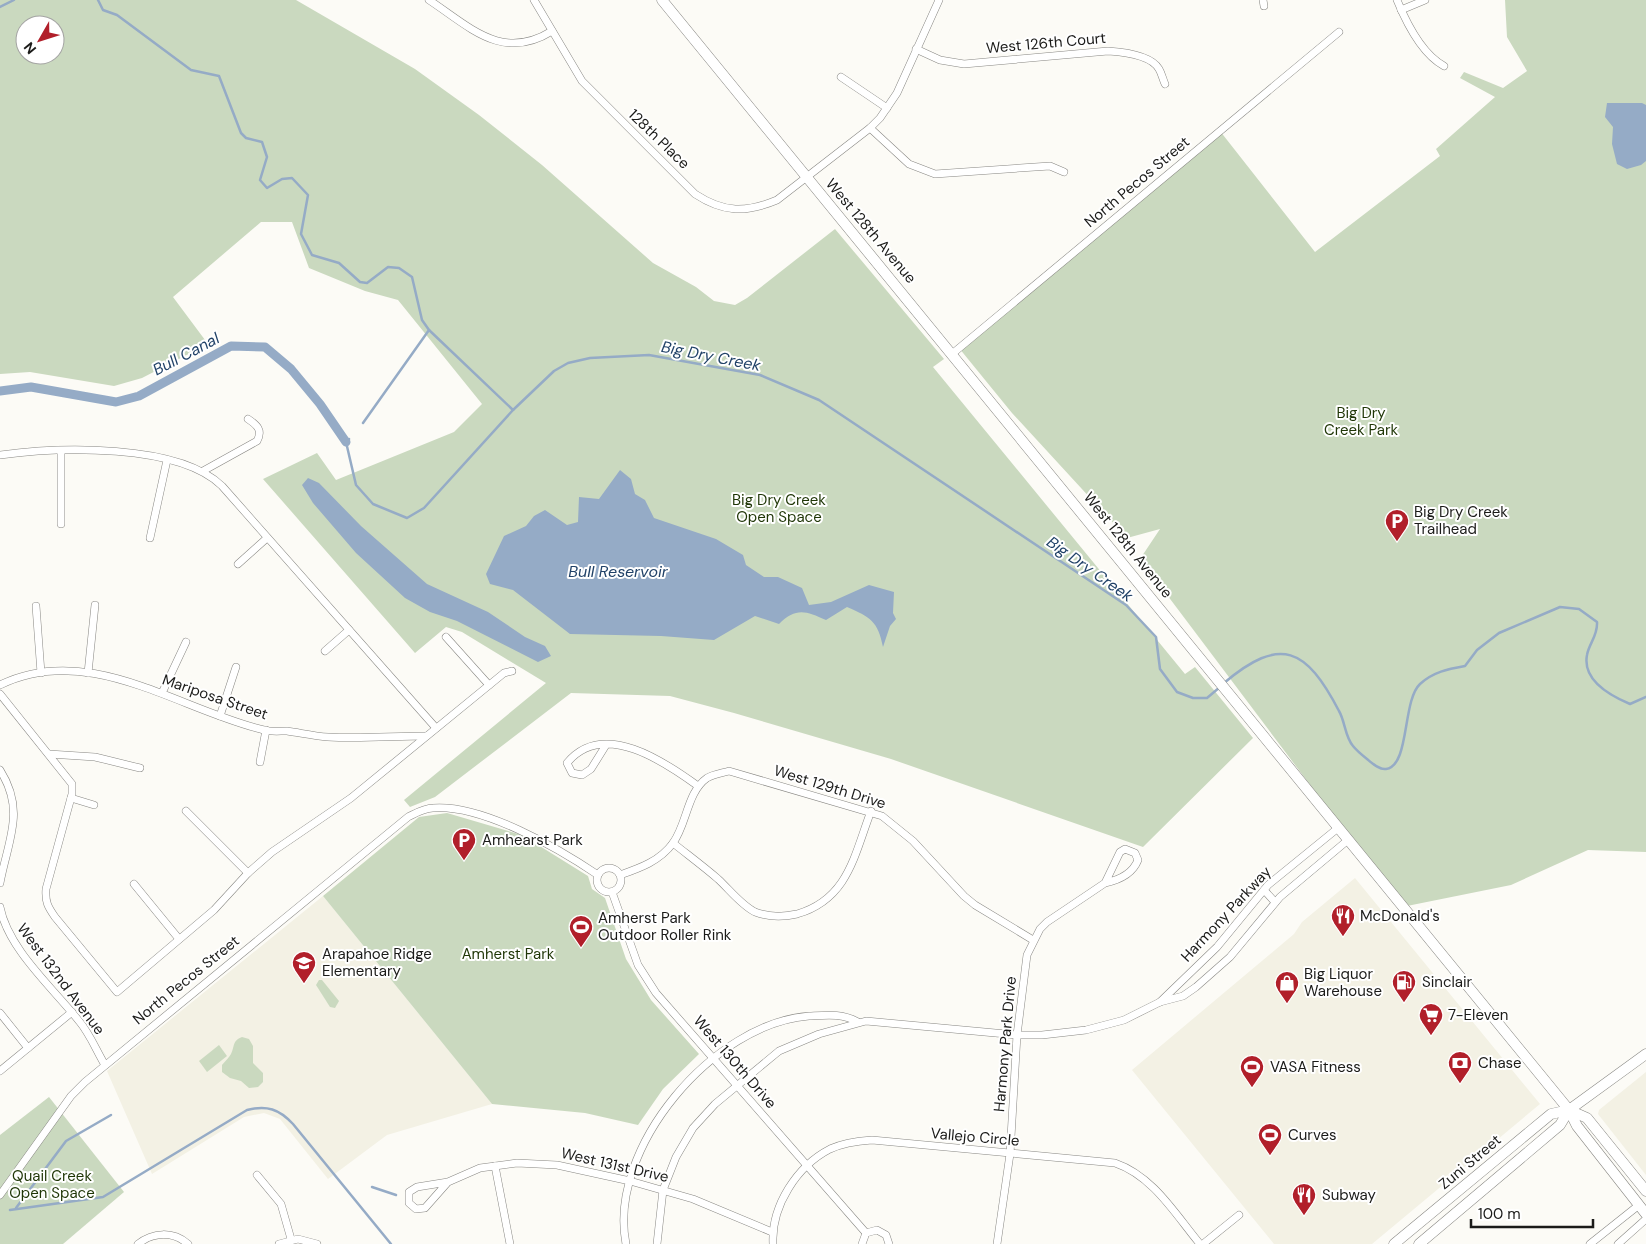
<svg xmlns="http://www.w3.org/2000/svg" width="1646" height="1244" viewBox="0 0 1646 1244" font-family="'DM Sans',sans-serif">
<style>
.built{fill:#f3f1e4}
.green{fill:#cad9bf;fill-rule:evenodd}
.water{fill:#95abc6}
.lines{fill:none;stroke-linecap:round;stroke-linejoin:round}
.stream{stroke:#95abc6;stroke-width:2.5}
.canal{stroke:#95abc6;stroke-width:9}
.street-casing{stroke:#888783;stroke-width:8}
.secondary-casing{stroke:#888783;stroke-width:11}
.street{stroke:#fff;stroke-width:7}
.secondary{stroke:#fff;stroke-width:10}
.labels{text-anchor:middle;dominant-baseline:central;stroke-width:4;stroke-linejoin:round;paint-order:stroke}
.street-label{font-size:15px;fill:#1b1b19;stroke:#fff}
.park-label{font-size:15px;fill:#1f3606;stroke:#fff}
.poi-label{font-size:15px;fill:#1b1b19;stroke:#fff;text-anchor:start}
.water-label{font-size:16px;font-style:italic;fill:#214268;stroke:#fff}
</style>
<rect width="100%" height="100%" fill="#fcfbf6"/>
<g class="built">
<polygon points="1355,878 1540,1104 1372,1244 1274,1244 1132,1070 1294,934 1302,922"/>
<polygon points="323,896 492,1104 387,1135 328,1179 280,1119 264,1113 244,1117 152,1174 107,1071"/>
<polygon points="1646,1072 1646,1175 1598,1114 1599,1110"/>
</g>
<g class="green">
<path d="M0,0H296L415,69L479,115L542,165L653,263L696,287L714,301L735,305L747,298L835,229L944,359L933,367L1185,674L1195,667L1253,738L1143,847L891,759L734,713L670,696L571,693L435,797L410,807L404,800L546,683L462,632L446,627L415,653L263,479L317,453L336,480L454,432L482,404L398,300L365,291L309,268L292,222H261L173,297L208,344L142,378L114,386L30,372L0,374ZM25,25H55V55H25Z"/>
<polygon points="1505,0 1646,0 1646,852 1588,850 1511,885 1402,907 1140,559 1160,529 1127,538 1012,413 959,348 1220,131 1315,252 1440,156 1436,149 1495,97 1460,78 1464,72 1503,88 1527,71 1507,37"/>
<polygon points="447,813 522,835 588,876 592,889 605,898 626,959 651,1000 699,1054 663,1089 638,1125 585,1113 492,1104 323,896 419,817"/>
<polygon points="319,980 322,980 339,1001 335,1008 330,1007 316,985"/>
<path d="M242,1037L249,1039L253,1046V1063L263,1073V1082L258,1087L249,1088L241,1081L230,1078L222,1072V1065C225,1061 229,1058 231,1054C235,1046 232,1041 242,1037Z"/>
<polygon points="219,1045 227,1056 207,1072 199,1061"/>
<polygon points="49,1097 124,1192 63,1244 0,1244 0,1135"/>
</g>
<g class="water">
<polygon points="1607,103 1642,103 1646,105 1646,161 1641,165 1627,169 1617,164 1612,144 1613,127 1605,117"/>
<path d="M620,470L631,479L635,494L645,500L654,518L716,539L743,555L746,565L764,577H778L802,588L809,605L831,602L869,585L894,592L893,613L896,619L890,626L883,647C878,621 870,617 847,607L826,620C806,611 796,607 779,624L755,616L714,640L661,636L570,634L513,590L490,584L486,574L504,536L526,526L534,516L545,510L567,525L578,522L579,497L599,499Z"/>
<polygon points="308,478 319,483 361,526 427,584 488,612 525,637 545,646 551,656 538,662 457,621 430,612 405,598 356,553 313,503 302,485"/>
</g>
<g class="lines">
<g class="stream">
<polyline points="98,0 103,10 117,15 191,70 219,76 241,133 246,138 262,142 267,157 260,180 267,188 282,179 292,178 308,195 301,234 312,255 339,263 360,282 367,283 388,267 399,268 412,277 422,320 429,330 363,423"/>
<polyline points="0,7 14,0"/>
<polyline points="429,330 513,410"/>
<polyline points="349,439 346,442 356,485 373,504 407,518 424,508 513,410 554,371 568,363 590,358 649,355 760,375 819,400 1126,605 1156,637 1160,669 1177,692 1193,698 1207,698 1220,687"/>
<path d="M1224,683C1281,635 1306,648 1339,711C1345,721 1345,737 1353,746C1357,751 1362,755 1367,759C1372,763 1379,770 1386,769C1410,766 1402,701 1420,684C1433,672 1448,669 1465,666L1477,650L1499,633L1560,607L1579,609L1597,622C1598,636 1589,643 1587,655C1582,681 1611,696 1630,704L1646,697"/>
<polyline points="372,1187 396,1195"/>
<polyline points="16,1208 66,1141 111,1115"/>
<path d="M10,1210L103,1197L247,1110C267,1105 279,1109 293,1124L391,1244"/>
</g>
<polyline class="canal" points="0,391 31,387 116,402 139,396 231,346 265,347 291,369 320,404 346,442"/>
<g class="street-casing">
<g id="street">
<path d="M429,0C470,27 502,62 552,31"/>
<path d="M534,0L582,81L695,194C724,213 746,213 777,200L870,128L880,118L897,93L939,0"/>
<polyline points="1263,0 1264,6"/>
<path d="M1397,0C1406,22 1422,54 1444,66"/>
<polyline points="1401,10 1425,0"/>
<path d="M916,49L940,60L964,64L1108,51C1123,52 1151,55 1159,69C1162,74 1163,80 1165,84"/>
<polyline points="841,77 887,108"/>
<polyline points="870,128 909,164 935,174 1050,166 1064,172"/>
<polyline points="952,354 1339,32"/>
<path d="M0,455C58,447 178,443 222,486L436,728"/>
<path d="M203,471L257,441C263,430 257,425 248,419"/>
<polyline points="61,524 61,451"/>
<polyline points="150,538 167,460"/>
<polyline points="238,564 267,538"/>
<polyline points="36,606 41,673"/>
<polyline points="446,637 489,685"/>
<polyline points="325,651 349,630"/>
<polyline points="88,673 95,605"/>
<path d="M0,685C89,641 179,710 264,730C271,732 279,731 287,731C301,733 314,736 328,737C361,739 394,736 426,736"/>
<polyline points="162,693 186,642"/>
<path d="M0,694L72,784V794L46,889C45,902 48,907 55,917L117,992L214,910L248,873L272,852L351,798L504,673L512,671"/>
<polyline points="220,716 236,667"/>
<path d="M606,745L591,769L582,775L572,773L567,763C603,719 665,762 698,786"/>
<polyline points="49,754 95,757 140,768"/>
<polyline points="260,762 266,730"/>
<path d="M0,770C26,811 8,840 0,883"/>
<polyline points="71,798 94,805"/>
<polyline points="186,811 248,873"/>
<path d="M673,843C688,855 703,866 718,879C729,889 741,905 755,912C768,917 784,917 797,914C848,899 854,856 871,811"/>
<circle cx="609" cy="880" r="12"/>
<path d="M620,875C640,868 660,861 673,843C687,824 687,792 707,778C713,774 722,773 729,771L882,816L913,841L964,896L975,905L1033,940"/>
<polyline points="134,884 179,939"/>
<polyline points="1264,890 1275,902"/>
<polyline points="612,892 638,965 656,993 866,1233"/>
<path d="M0,907C8,949 53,988 79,1021C90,1034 96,1050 105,1065"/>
<polyline points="1160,1002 1217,947 1268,885 1338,828"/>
<polyline points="0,1013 28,1048"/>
<polyline points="0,1071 72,1012"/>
<polyline points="495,1166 510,1244"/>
<polyline points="257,1175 281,1204 291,1239"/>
<polyline points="448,1182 425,1208 416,1209 409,1203 409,1192 417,1187 448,1182 480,1168 517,1163 557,1165 630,1181 693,1199 772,1232"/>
<path d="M0,1195L71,1096L85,1082L408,817C416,813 424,808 433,808C482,804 558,848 598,875"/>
<path d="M138,1244C153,1232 173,1231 188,1244"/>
<polyline points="279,1244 298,1239 317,1244"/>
<path d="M626,1244C607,1148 714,1023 809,1016C827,1015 842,1013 858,1022"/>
<polyline points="657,1244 663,1190 676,1157 693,1128 715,1104 779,1051 819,1034 866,1021 1017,1035 1042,1035 1086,1030 1124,1020 1160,1002 1183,996 1196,987 1230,957 1280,897 1348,840"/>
<path d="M773,1244C771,1206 797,1166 830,1149C843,1143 858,1141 872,1140L1115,1163C1153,1176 1175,1214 1200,1244"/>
<polyline points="862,1244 866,1233 877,1230 886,1235 889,1244"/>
<path d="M997,1244L1010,1154L1017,1035L1027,955L1040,929L1047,922L1105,883C1119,880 1133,873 1138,860L1135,853L1125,849L1120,852L1105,883"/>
<polyline points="1203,1244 1239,1215"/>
<polyline points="1590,1244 1639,1205"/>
<polyline points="1618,1244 1646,1219"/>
</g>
</g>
<g class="secondary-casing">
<g id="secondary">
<polyline points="662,0 1569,1110 1577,1126 1646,1214"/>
<polyline points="1569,1110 1587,1118 1646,1191"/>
<polyline points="1394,1244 1551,1114 1569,1110 1646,1054"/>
<polyline points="1419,1244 1560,1125 1569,1110"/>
</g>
</g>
<use href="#street" class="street"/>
<use href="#secondary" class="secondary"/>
</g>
<defs>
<g id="parking-pin" transform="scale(1.25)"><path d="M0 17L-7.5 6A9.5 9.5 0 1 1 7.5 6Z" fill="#b11f2a" stroke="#fff"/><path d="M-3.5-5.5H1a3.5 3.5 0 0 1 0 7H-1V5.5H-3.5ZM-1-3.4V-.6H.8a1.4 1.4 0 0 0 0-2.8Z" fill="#fff"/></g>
<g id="restaurant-pin" transform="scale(1.25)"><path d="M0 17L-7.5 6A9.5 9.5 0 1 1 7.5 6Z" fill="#b11f2a" stroke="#fff"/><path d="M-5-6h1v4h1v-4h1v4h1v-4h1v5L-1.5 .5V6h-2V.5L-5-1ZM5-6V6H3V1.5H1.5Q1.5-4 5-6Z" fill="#fff"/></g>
<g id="stadium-pin" transform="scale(1.25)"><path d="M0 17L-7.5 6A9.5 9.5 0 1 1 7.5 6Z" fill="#b11f2a" stroke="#fff"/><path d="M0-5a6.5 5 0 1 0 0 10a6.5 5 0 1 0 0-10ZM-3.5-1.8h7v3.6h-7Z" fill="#fff"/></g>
<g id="school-pin" transform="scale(1.25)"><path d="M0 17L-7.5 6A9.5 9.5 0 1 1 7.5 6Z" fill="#b11f2a" stroke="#fff"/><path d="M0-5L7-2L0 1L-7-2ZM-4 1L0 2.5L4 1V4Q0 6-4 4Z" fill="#fff"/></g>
<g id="fuel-pin" transform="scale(1.25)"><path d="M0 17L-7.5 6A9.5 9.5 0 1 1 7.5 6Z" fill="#b11f2a" stroke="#fff"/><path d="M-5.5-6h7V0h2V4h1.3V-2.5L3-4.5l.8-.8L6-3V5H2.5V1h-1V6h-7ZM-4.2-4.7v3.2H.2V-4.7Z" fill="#fff"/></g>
<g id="shop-pin" transform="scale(1.25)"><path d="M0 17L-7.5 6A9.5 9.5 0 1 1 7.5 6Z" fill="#b11f2a" stroke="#fff"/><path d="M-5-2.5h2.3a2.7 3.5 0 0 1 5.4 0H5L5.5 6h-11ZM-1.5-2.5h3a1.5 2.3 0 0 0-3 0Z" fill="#fff"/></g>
<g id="supermarket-pin" transform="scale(1.25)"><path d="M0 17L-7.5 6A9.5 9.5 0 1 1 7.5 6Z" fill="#b11f2a" stroke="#fff"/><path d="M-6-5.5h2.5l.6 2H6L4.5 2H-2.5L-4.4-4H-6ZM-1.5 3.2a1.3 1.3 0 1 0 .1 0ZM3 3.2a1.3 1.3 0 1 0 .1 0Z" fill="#fff"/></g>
<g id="bank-pin" transform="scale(1.25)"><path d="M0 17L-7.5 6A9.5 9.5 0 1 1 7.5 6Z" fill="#b11f2a" stroke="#fff"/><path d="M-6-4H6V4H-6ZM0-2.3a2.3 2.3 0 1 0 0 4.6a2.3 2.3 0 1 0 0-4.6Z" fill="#fff"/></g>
</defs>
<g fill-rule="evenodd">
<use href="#parking-pin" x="1397" y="521"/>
<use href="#parking-pin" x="464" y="840"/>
<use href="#restaurant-pin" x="1343" y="916"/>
<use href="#stadium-pin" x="581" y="927"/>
<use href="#school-pin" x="304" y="963"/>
<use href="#fuel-pin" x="1404" y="982"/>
<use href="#shop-pin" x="1287" y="983"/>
<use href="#supermarket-pin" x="1431" y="1015"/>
<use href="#bank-pin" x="1460" y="1063"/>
<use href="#stadium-pin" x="1252" y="1067"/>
<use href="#stadium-pin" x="1270" y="1135"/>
<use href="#restaurant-pin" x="1304" y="1195"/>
</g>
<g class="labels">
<g class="street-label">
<text transform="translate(1046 43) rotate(-5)">West 126th Court</text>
<text transform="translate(659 139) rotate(44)">128th Place</text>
<text transform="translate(1137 182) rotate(-40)">North Pecos Street</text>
<text transform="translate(871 231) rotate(50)">West 128th Avenue</text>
<text transform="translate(1128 545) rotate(51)">West 128th Avenue</text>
<text transform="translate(215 697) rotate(19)">Mariposa Street</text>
<text transform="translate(830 787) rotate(17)">West 129th Drive</text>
<text transform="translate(1226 914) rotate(-47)">Harmony Parkway</text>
<text transform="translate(61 979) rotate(53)">West 132nd Avenue</text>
<text transform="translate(186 980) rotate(-39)">North Pecos Street</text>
<text transform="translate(1005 1044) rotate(-85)">Harmony Park Drive</text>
<text transform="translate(735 1062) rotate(49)">West 130th Drive</text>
<text transform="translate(975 1137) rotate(5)">Vallejo Circle</text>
<text transform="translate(1470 1162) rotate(-40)">Zuni Street</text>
<text transform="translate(615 1165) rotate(13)">West 131st Drive</text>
</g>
<g class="park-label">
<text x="1361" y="413">Big Dry<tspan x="1361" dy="17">Creek Park</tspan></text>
<text x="779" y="500">Big Dry Creek<tspan x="779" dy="17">Open Space</tspan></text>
<text x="508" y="954">Amherst Park</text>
<text x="52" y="1176">Quail Creek<tspan x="52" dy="17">Open Space</tspan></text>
</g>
<g class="poi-label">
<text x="1414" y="512">Big Dry Creek<tspan x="1414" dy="17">Trailhead</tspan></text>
<text x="482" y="840">Amhearst Park</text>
<text x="1360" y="916">McDonald's</text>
<text x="598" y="918">Amherst Park<tspan x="598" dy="17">Outdoor Roller Rink</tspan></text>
<text x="322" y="954">Arapahoe Ridge<tspan x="322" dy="17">Elementary</tspan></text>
<text x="1304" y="974">Big Liquor<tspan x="1304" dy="17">Warehouse</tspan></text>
<text x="1422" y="982">Sinclair</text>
<text x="1448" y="1015">7-Eleven</text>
<text x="1478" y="1063">Chase</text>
<text x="1270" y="1067">VASA Fitness</text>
<text x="1288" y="1135">Curves</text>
<text x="1322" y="1195">Subway</text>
</g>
<g class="water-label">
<text transform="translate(186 354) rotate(-28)">Bull Canal</text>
<text transform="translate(711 356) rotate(11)">Big Dry Creek</text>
<text transform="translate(1090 569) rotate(35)">Big Dry Creek</text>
<text x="618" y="571">Bull Reservoir</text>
</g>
</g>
<g transform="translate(40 40) rotate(231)"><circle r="24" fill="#ffffff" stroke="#a4a4a3"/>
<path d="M0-4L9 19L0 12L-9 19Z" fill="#b11f2a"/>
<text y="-8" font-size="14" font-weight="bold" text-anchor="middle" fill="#1b1b19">N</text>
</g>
<path d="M1471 1219v8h122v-8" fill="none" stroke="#1b1b19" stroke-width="2.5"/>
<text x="1478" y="1219" font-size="15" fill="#1b1b19" stroke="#ffffff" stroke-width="4" paint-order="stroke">100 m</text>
</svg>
